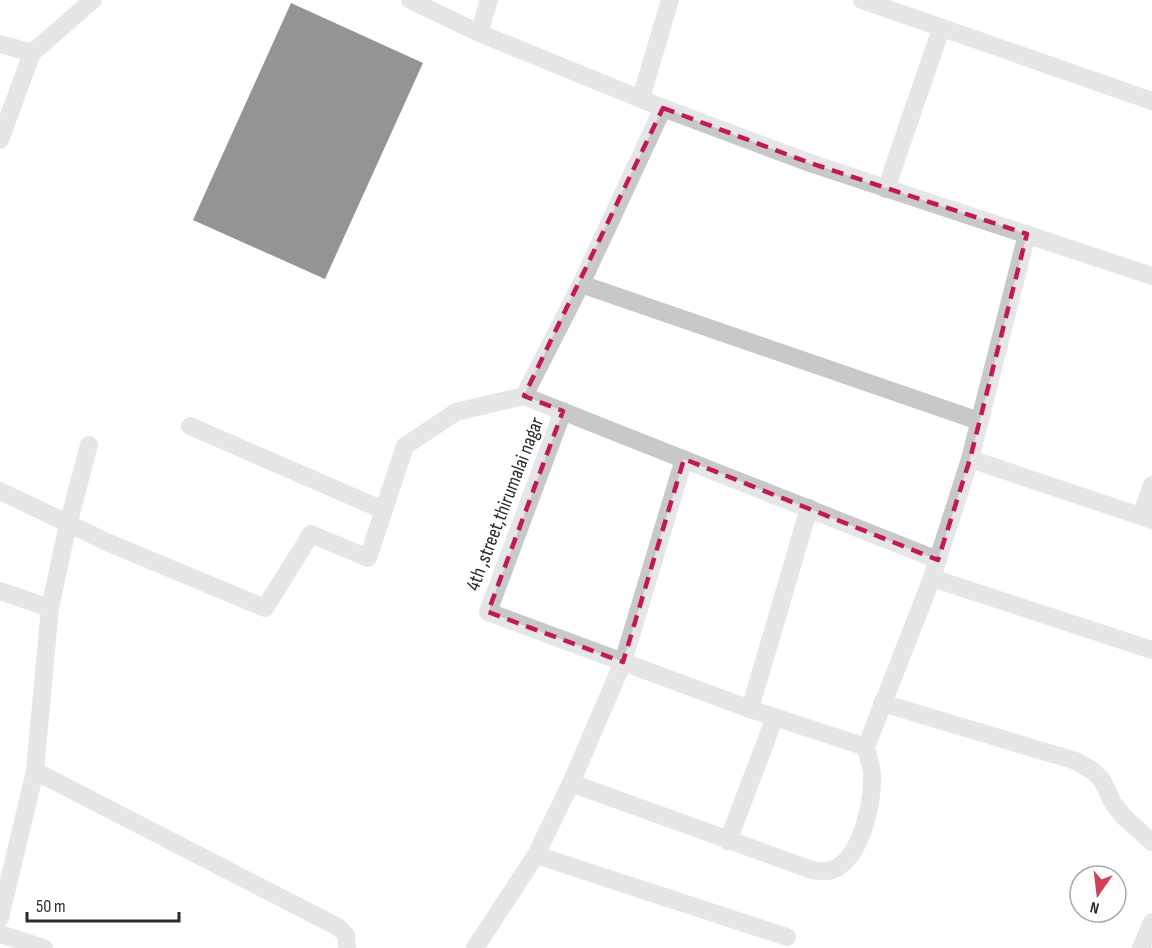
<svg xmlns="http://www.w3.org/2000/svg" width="1152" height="948" viewBox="0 0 1152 948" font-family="'Sofia Sans Condensed',sans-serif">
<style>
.building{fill:#121212}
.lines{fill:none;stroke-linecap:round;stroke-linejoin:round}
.minor{stroke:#c8c8c8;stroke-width:18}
.marked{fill:none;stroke:#c2185b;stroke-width:4.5;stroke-dasharray:12 8;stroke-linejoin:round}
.labels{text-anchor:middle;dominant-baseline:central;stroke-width:6;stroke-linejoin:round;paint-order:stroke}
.street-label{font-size:20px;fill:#2b2b2b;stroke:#fff}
</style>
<rect width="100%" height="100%" fill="#fff"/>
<polygon class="building" points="291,3 423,63 325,279 193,220"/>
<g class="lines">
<g class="minor">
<polyline points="410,0 479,33 663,108 810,163 1152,276"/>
<polyline points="862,0 1152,101"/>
<polyline points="479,33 489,0"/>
<polyline points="0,44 32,53"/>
<polyline points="641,98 670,0"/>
<polyline points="0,140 32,53 93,0"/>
<polyline points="886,189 941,29"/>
<polyline points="581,284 979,421"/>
<polyline points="524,396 581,284 663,108"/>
<polyline points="563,411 488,612 623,662 684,459"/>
<polyline points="190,426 383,510"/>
<polyline points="970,459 1152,520"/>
<polyline points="0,491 109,543 265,608 311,534 368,558 405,446 456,412 524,396 938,560"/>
<polyline points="1141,516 1152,485"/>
<polyline points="932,578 1152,650"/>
<polyline points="0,591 50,608"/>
<polyline points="882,703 1076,761 1093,771 1102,780 1113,803 1124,817 1152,842"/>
<polyline points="750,709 809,508"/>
<polyline points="35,771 338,927 346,935 347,948"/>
<path d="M571,783L812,870C819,871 827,873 834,869C862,857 873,801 872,774C871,765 868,756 866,747L932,578L970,459L1027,234"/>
<polyline points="728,841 775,717"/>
<polyline points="536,855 787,937"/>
<polyline points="0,918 35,771 50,608 68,524 89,445"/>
<polyline points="0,934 44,948"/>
<polyline points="475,948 536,855 571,783 623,662 750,709 866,747"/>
<polyline points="1141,948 1152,922"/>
</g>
</g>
<path d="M0 0H1152V948H0ZM663,108L810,163L1027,234L970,459L938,560L684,459L623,662L488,612L563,411L524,396Z" fill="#fff" fill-opacity=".55" fill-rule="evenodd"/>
<path class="marked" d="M663,108L810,163L1027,234L970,459L938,560L684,459L623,662L488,612L563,411L524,396Z"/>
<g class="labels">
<g class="street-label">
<text transform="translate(505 504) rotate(-69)">4th ,street,thirumalai nagar</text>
</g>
</g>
<g transform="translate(1098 894) rotate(194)"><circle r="28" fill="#ffffff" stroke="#aaaaaa" stroke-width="1.5"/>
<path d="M0-4.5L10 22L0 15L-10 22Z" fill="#d04058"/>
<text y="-9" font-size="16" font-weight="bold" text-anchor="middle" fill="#2b2b2b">N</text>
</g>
<path d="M27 912v9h152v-9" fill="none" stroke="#2b2b2b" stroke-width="3"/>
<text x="36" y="912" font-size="18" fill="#2b2b2b" stroke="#ffffff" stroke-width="4.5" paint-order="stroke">50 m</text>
</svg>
